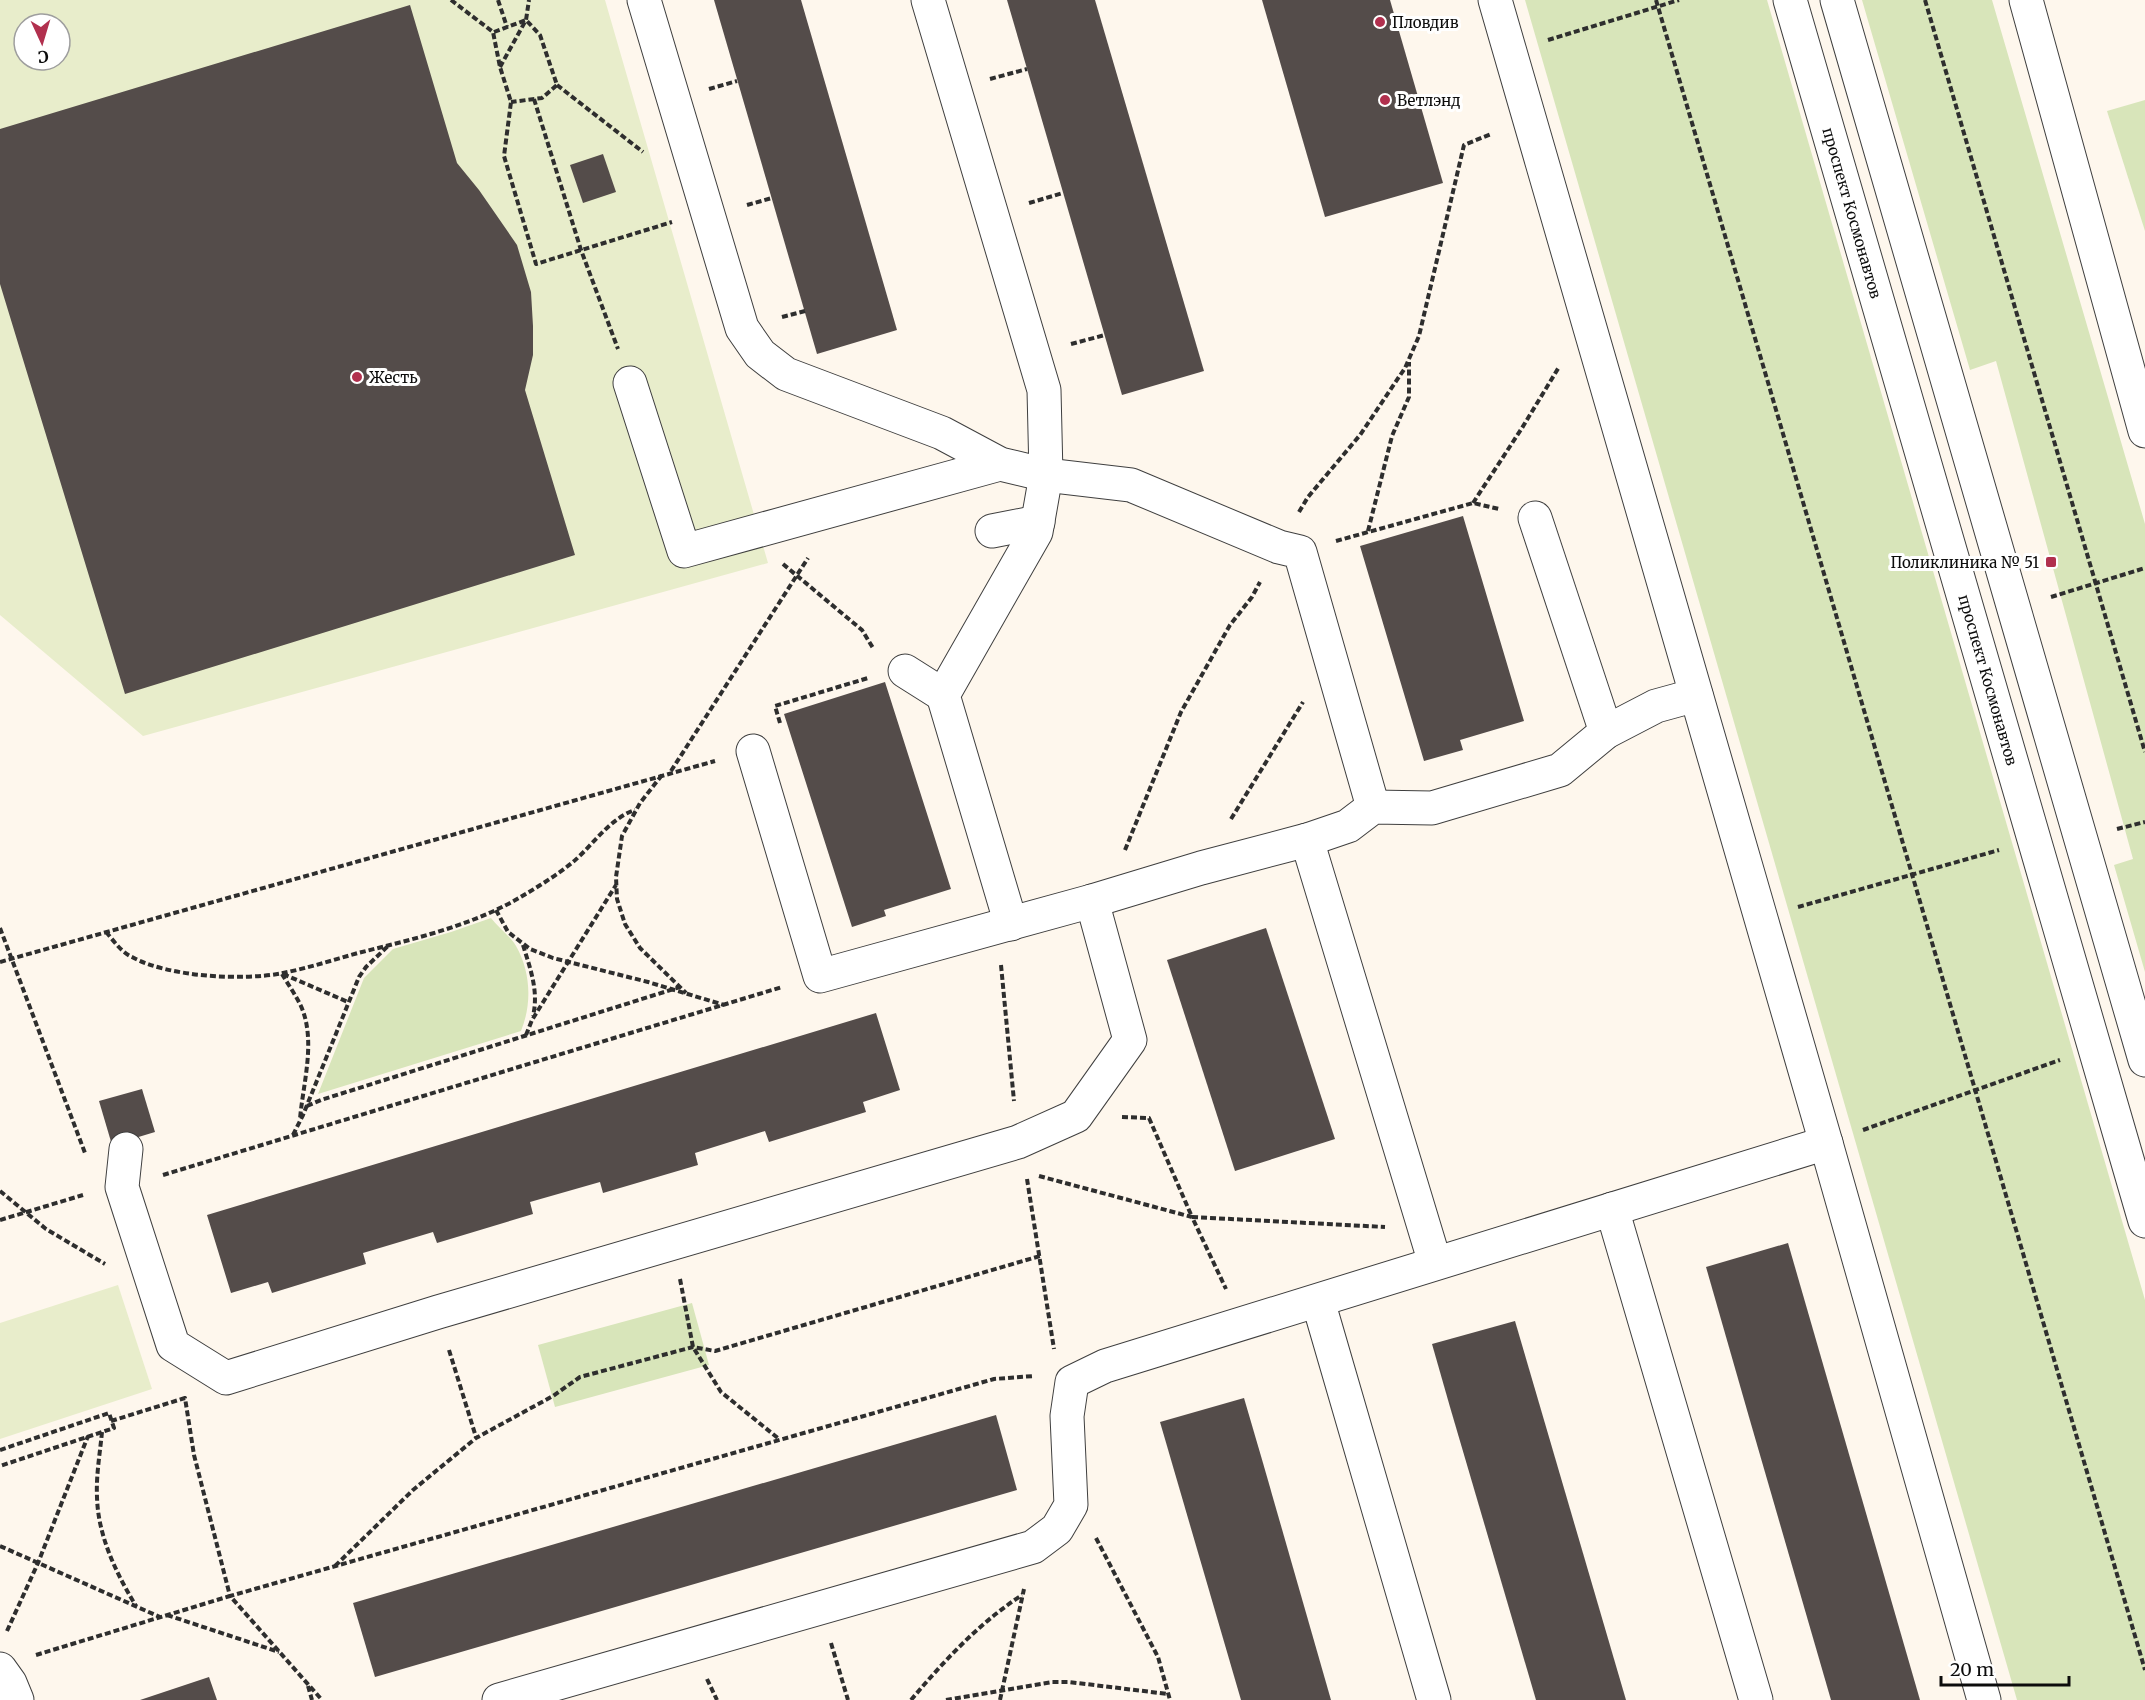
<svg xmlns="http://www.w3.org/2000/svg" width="2145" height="1700" viewBox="0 0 2145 1700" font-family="Merriweather,serif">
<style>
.green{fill:#d8e5ba}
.pitch{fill:#e8edcb;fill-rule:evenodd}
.building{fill:#544c4a}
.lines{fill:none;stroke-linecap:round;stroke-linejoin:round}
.minor-casing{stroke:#3f3f3f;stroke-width:35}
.path{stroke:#2e2e2e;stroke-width:4;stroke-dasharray:6 3;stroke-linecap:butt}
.minor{stroke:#fff;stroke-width:33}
.poi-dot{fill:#b1304e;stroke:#fff;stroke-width:2}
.labels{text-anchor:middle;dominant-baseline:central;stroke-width:6;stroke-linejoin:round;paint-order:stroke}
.poi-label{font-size:15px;fill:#0c0c0c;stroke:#fff;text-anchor:start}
.street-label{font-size:15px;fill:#0c0c0c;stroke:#fff}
</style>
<rect width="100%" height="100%" fill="#fef7ed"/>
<g class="green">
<polygon points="1525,0 1767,0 2145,1300 2145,1700 2017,1700"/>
<polygon points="1862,0 1992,0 2145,524 2145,972 2114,865 2133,859 1996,361 1970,370"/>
<polygon points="2145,100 2145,231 2107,111"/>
<path d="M491,918C498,927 510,936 516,946C531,972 532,1004 521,1031L318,1094L364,978L393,949L451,932Z"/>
<polygon points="692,1303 709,1365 555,1407 538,1345"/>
</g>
<g class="pitch">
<path d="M0,0H605L768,563L143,736L0,615ZM24,24H60V60H24Z"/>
<polygon points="118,1285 152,1389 0,1439 0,1323"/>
</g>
<g class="building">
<polygon points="714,0 801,0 897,330 817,354"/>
<polygon points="1007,0 1095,0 1204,371 1122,395"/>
<polygon points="1262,0 1390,0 1443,183 1325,217"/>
<polygon points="410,5 457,163 479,190 517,245 531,292 533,326 533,355 525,390 575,555 125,694 0,284 0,129"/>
<polygon points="603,154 616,192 583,203 570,165"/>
<polygon points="1463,516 1524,721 1460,740 1463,750 1424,761 1360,546"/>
<polygon points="885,682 951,889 884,910 886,916 852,927 784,714"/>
<polygon points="1266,928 1335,1139 1235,1171 1167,960"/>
<polygon points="876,1013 900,1090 863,1102 866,1112 769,1142 765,1131 695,1153 698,1165 603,1193 600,1182 530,1202 533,1214 437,1243 433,1232 363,1253 366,1264 272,1293 268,1282 231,1293 207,1215"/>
<polygon points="142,1089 155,1132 112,1145 99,1101"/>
<polygon points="1788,1243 1920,1700 1831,1700 1749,1417 1706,1267"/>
<polygon points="1515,1321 1626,1700 1536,1700 1450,1407 1432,1344"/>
<polygon points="1244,1398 1263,1463 1331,1700 1241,1700 1160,1422"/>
<polygon points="996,1415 1017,1490 375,1677 353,1603"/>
<polygon points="209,1677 217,1700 140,1700"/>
</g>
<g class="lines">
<g class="minor-casing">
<g id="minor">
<polyline points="644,0 742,328 760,354 786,374 942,433 1000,464 1046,475 1131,485 1279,547 1300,552 1373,807"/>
<polyline points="928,0 1044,390 1046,475 1036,532 943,695 1011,924"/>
<polyline points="1495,0 1826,1143 1984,1700"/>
<polyline points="1790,0 2145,1221"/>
<polyline points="1837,0 2145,1060"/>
<polyline points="2026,0 2145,431"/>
<polyline points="630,383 684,551 1000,464"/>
<polyline points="1535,518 1606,732"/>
<polyline points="992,531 1038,522"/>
<polyline points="905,671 943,695"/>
<polyline points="753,751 820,976 1092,901 1201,868 1307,840 1348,826 1373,807 1432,808 1560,770 1606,732 1656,706 1696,695"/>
<polyline points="1307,840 1435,1263"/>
<polyline points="126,1149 122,1187 173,1345 226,1378 438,1312 1018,1142 1076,1116 1130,1040 1092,901"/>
<polyline points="1612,1209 1756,1700"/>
<polyline points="1318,1301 1434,1700"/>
<polyline points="0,1669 10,1683 17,1700"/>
<polyline points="499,1700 1033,1547 1057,1529 1071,1505 1067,1416 1072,1382 1105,1366 1826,1143"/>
</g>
</g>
<g class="path">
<polyline points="451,0 493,32 500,67 511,102 504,156 536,264 672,222"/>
<polyline points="498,0 507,27"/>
<polyline points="1656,0 2145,1670"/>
<polyline points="1925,0 2145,752"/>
<polyline points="494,32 526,20 540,35 557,85 542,98 511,102"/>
<polyline points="1548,40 1679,0"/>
<polyline points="500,67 526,20 529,0"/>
<polyline points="990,79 1027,69"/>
<polyline points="557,85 643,152"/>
<polyline points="709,89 737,81"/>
<polyline points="534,99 581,250 618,349"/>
<polyline points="1029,203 1063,193"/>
<polyline points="747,205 772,198"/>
<polyline points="782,317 805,311"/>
<polyline points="1071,344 1105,335"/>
<polyline points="1473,503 1522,428 1559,367"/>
<polyline points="1299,512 1308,497 1360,435 1405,368 1419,336 1464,145 1491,134"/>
<polyline points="1368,531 1392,436 1409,397 1409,362"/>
<polyline points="1336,541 1473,503 1499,509"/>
<polyline points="783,564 862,630 873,648"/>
<polyline points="2051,597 2145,568"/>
<polyline points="780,723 775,706 868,678"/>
<polyline points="671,771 808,558"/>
<polyline points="662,775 640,803 622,836 616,877 617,899 625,924 640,948 686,993"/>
<polyline points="1231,819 1303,702"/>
<polyline points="2117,829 2145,822"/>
<polyline points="1125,850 1181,712 1230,625 1252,597 1260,582"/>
<polyline points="1798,907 1999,850"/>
<polyline points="496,910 508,932 530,949 553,958 648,982 724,1005"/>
<polyline points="0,928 85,1153"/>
<path d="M106,932C114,941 121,952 132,957C168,977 243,981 283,973C308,968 333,960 358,953C414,939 475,925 524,895C541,885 558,874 573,862C593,845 610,818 635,810"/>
<path d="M523,945C530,968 539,991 533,1016"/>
<polyline points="0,962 715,761"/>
<polyline points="1001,965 1014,1101"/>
<path d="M282,974C289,986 298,998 303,1011C315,1045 303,1084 300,1119"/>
<polyline points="283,974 348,1002"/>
<polyline points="526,1035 532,1020 616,885"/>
<polyline points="307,1106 321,1100 680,987"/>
<polyline points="1122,1117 1149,1118 1192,1217 1385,1227"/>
<polyline points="1863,1130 2060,1060"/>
<polyline points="293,1135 303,1115 359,977 366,967 388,946"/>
<polyline points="163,1175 782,987"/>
<polyline points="1039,1176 1192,1217 1226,1289"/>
<polyline points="1027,1179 1054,1349"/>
<polyline points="0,1191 46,1229 105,1264"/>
<polyline points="0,1220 83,1195"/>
<polyline points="680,1279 693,1347 721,1392 779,1439"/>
<polyline points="449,1350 476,1437"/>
<polyline points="111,1421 185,1398 194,1455 230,1596 994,1379 1034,1376"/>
<path d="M102,1432C100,1453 96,1475 97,1497C98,1536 116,1573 136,1606"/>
<polyline points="0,1450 109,1413 114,1428 0,1466"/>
<polyline points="1096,1538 1158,1657 1170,1700"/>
<polyline points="0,1546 160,1617"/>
<polyline points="335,1566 413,1490 476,1438 553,1396 580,1377 693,1347 715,1351 1040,1256"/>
<polyline points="167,1615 279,1652"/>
<polyline points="7,1631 38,1563 88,1436"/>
<polyline points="831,1643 848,1700"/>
<polyline points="36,1655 230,1596 322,1700"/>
<polyline points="707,1679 717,1700"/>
<polyline points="308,1686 312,1700"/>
<path d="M911,1700C944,1661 978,1624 1022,1595"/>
<polyline points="946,1700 1052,1682 1069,1682 1168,1694"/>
<polyline points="1000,1700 1024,1589"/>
</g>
<use href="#minor" class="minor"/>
</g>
<g class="poi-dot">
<circle cx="1380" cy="22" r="6"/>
<circle cx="1385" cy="100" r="6"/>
<circle cx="357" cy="377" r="6"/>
<rect x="2045" y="556" width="12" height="12" rx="3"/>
</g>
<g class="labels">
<g class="poi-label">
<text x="1392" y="22">Пловдив</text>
<text x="1397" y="100">Ветлэнд</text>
<text x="369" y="377">Жесть</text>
<text x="2039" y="562" text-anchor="end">Поликлиника № 51</text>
</g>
<g class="street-label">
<text transform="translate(1852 213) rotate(74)">проспект Космонавтов</text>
<text transform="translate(1988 680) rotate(74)">проспект Космонавтов</text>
</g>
</g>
<g transform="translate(42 42) rotate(176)"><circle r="28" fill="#ffffff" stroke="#9e9e9e" stroke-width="1.5"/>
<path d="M0-4.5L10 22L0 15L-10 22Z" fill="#b1304e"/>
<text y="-9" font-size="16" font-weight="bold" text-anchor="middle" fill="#0c0c0c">С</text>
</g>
<path d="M1941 1676v9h128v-9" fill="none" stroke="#0c0c0c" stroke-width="3"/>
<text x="1950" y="1676" font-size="18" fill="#0c0c0c" stroke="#ffffff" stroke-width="4.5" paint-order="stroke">20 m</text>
</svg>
